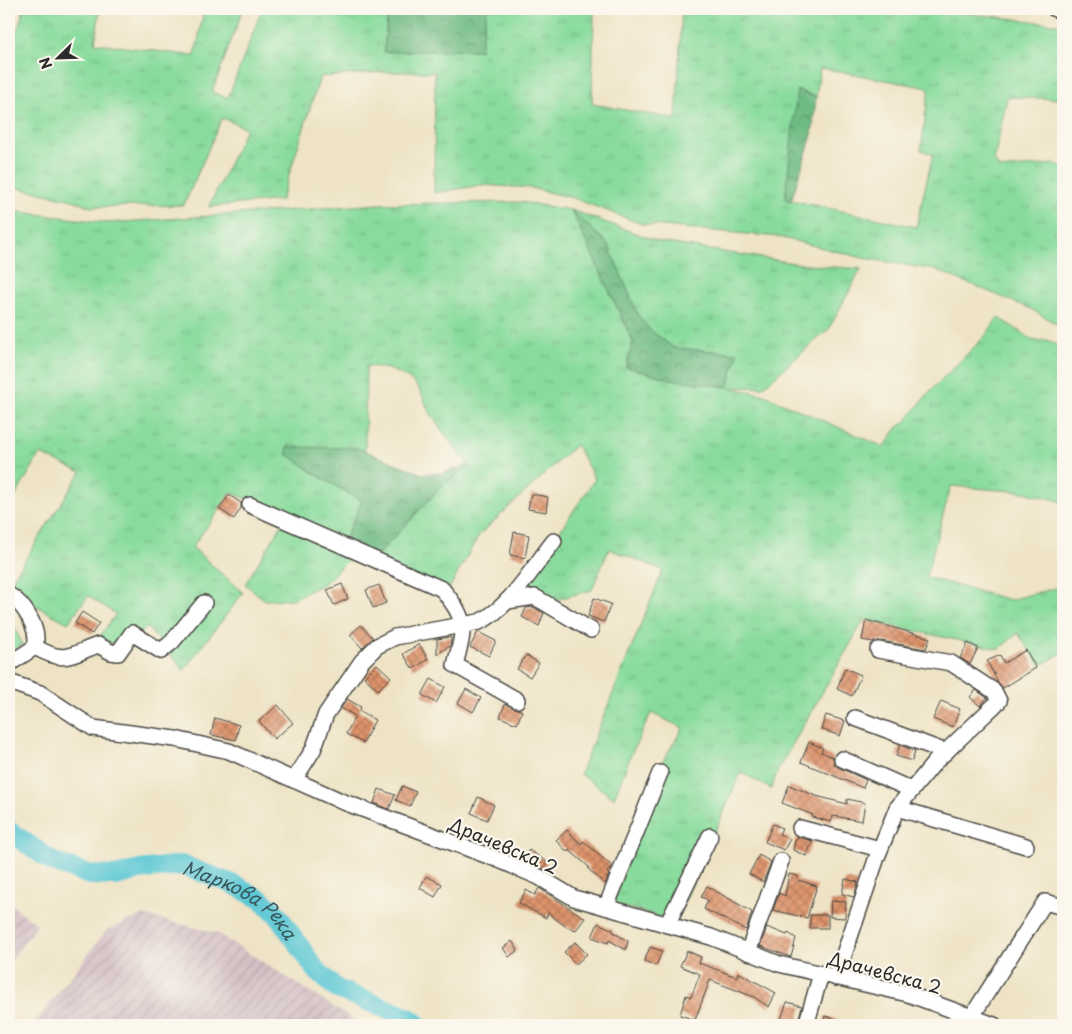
<svg xmlns="http://www.w3.org/2000/svg" width="1072" height="1034" viewBox="0 0 1072 1034" font-family="'Playpen Sans',sans-serif">
<style>
.industrial{fill:url(#industrial-furrows)}
.grass{fill:url(#grass-tufts);stroke:#5a8364;fill-rule:evenodd}
.forest{fill:url(#forest-crowns);stroke:#4c7358}
.lines{fill:none;stroke-linecap:round;stroke-linejoin:round}
.river{stroke:#5bc7d4;stroke-width:20}
.building{fill:url(#building-cross-hatch)}
.minor-casing{stroke:#484742;stroke-width:18}
.minor{stroke:#fff;stroke-width:15}
.labels{text-anchor:middle;dominant-baseline:central;stroke-width:4.5;stroke-linejoin:round;paint-order:stroke}
.street-label{font-size:18px;fill:#2b2b2b;stroke:#fbf7ec}
.water-label{font-size:19px;font-style:italic;fill:#395a5e;stroke:#fbf7ec}
</style>
<defs>
<pattern id="industrial-furrows" width="10" height="10" patternUnits="userSpaceOnUse" patternTransform="scale(1.25)"><rect width="10" height="10" fill="#d2bec3"/><path d="M-1 1l2-2M0 10L10 0M9 11l2-2" fill="none" stroke="#b4a3a8"/></pattern>
<pattern id="grass-tufts" width="24" height="20" patternUnits="userSpaceOnUse" patternTransform="scale(1.25)"><rect width="24" height="20" fill="#88db9d"/><path d="M3 7l-1-3M5 7V3M7 7l1-3M15 17l-1-3M17 17v-4M19 17l1-3" fill="none" stroke="#76bc87"/></pattern>
<pattern id="forest-crowns" width="20" height="18" patternUnits="userSpaceOnUse" patternTransform="scale(1.25)"><rect width="20" height="18" fill="#6ebb84"/><path d="M2 6a3 3 0 1 1 6 0M12 15a3 3 0 1 1 6 0" fill="none" stroke="#5b986c"/></pattern>
<pattern id="building-cross-hatch" width="8" height="8" patternUnits="userSpaceOnUse" patternTransform="scale(1.25)"><rect width="8" height="8" fill="#de936b"/><path d="M0 0l8 8M0 8l8-8" fill="none" stroke="#b47858"/></pattern>
</defs>
<rect width="100%" height="100%" fill="#fbf7ec"/>
<filter id="ink" filterUnits="userSpaceOnUse"><feTurbulence type="fractalNoise" baseFrequency=".02" numOctaves="2"/><feDisplacementMap in="SourceGraphic" scale="10" xChannelSelector="R" yChannelSelector="G"/><feConvolveMatrix kernelMatrix="1 2 1 2 8 2 1 2 1" color-interpolation-filters="sRGB"/></filter>
<filter id="wash" filterUnits="userSpaceOnUse"><feTurbulence type="fractalNoise" baseFrequency=".0096" numOctaves="4" result="noise"/><feDisplacementMap in="SourceGraphic" scale="20" xChannelSelector="R" yChannelSelector="G"/><feGaussianBlur stdDeviation="1.12" result="paint"/><feColorMatrix in="noise" values="0 0 0 0 0 0 0 0 0 0 0 0 0 0 0 0 0 1.4 0 .05"/><feComposite in="paint" operator="in"/></filter>
<g filter="url(#wash)">
<rect width="100%" height="100%" fill="#eee3c5"/>
<g class="industrial">
<polygon points="9,903 37,924 9,964"/>
<polygon points="143,915 217,933 362,1025 33,1025 107,930"/>
</g>
<g class="grass">
<path d="M24,9H100L95,43L195,56L204,9H243L212,92L228,98L262,9H388L384,52L479,50L487,9H594L592,104L676,119L682,9H934L1063,25V99L1007,97L994,160L1000,169L1055,164L1063,167V328L1031,309L936,270L863,258L779,237L642,224L573,198L531,188L482,185L434,193L435,72H382L320,77L281,200L209,207L246,128L222,118L184,205L91,207L73,200L9,186V55ZM820,68L929,88L921,150L933,154L916,227L786,199L797,90L816,97Z"/>
<path d="M521,202L571,210L660,242L807,265L861,269L829,329L763,387L731,388L762,394L884,447L897,428L906,421L930,391L986,335L998,317L1034,341L1047,340L1063,349V502L1024,492L951,486L926,577L1010,600L1063,586V652L1040,666L1018,633L999,649L864,620L778,770L771,789L741,772L676,921L613,904L662,762L683,728L651,713L631,755L614,798L580,774L663,570L609,549L592,590L551,601L522,587L595,479L576,445L479,535L445,596L371,562L441,487L469,465C454,448 442,431 430,412C425,405 424,398 420,391C411,374 384,366 366,366L365,451L357,448L287,454L320,477L362,501L342,546L289,515L232,493L192,547L243,593L184,670L147,627L125,651L99,637L116,614L88,596L68,623L9,591V585L81,472L40,454L9,507L10,211L109,223L380,204ZM572,211L608,244L638,315L650,330L674,348L738,353L728,387L671,379L626,367L633,342Z"/>
<polygon points="285,520 354,554 325,583 293,599 265,600 245,584"/>
<polygon points="9,617 23,645 9,653"/>
</g>
<g class="forest">
<polygon points="388,9 487,9 480,50 384,52"/>
<polygon points="797,90 816,97 812,135 791,201 785,199"/>
<polygon points="571,210 608,244 638,315 650,330 674,348 738,353 728,387 670,379 626,367 633,341"/>
<polygon points="287,447 358,448 422,474 443,473 469,465 441,487 371,562 342,546 362,501 320,477 287,454"/>
</g>
<g class="lines">
<path class="river" id="s1" d="M9,831L53,862L90,875L116,876L139,870L182,865L233,884L260,899L277,914L316,970L337,989L409,1018L418,1025"/>
</g>
<g id="blocks">
<g class="building">
<polygon points="531,494 548,497 546,512 528,509"/>
<polygon points="229,495 241,503 241,508 234,519 219,509"/>
<polygon points="514,532 529,535 525,558 510,555"/>
<polygon points="342,584 348,599 334,605 327,590"/>
<polygon points="379,585 386,603 373,608 366,590"/>
<polygon points="594,598 611,604 604,622 588,616"/>
<polygon points="533,607 544,613 539,626 522,617 526,608"/>
<polygon points="82,612 99,623 92,634 75,623"/>
<polygon points="866,620 930,638 926,649 881,641 873,642 862,640"/>
<polygon points="361,625 373,638 362,648 350,635"/>
<polygon points="478,632 496,641 489,656 470,647"/>
<polygon points="451,637 450,646 437,654 437,639"/>
<polygon points="968,643 978,648 970,664 960,658"/>
<polygon points="419,644 428,659 413,669 403,654"/>
<polygon points="1026,650 1036,668 1003,688 998,682 987,661 1000,655 1004,663"/>
<polygon points="526,655 539,663 530,677 517,669"/>
<polygon points="377,664 391,677 378,690 364,677"/>
<polygon points="845,668 861,675 852,696 837,689"/>
<polygon points="431,679 445,687 436,703 422,695"/>
<polygon points="466,689 481,698 473,712 458,703"/>
<polygon points="976,690 987,698 980,706 970,697"/>
<polygon points="347,699 361,707 359,711 375,720 363,743 346,734 355,716 341,708"/>
<polygon points="941,701 960,709 953,727 933,719"/>
<polygon points="505,704 522,711 517,724 500,717"/>
<polygon points="278,705 293,723 274,739 259,721"/>
<polygon points="826,715 845,721 840,736 821,729"/>
<polygon points="215,718 239,725 236,740 211,735"/>
<polygon points="809,742 823,748 821,752 833,757 834,764 838,767 866,780 863,788 801,762"/>
<polygon points="900,745 915,751 912,761 896,756"/>
<polygon points="789,785 816,796 847,804 847,799 865,803 862,821 833,816 831,822 812,817 813,815 782,803"/>
<polygon points="402,786 416,792 410,806 396,800"/>
<polygon points="379,789 395,795 389,809 374,803"/>
<polygon points="478,797 494,805 487,820 471,813"/>
<polygon points="773,824 782,828 779,834 790,839 784,850 765,842"/>
<polygon points="567,830 581,844 583,841 612,866 607,873 609,874 605,884 588,869 589,867 569,850 567,852 556,840"/>
<polygon points="798,837 813,841 806,856 793,850 795,841"/>
<polygon points="529,850 547,862 543,869 523,860"/>
<polygon points="759,855 771,862 763,882 749,874"/>
<polygon points="789,874 798,876 798,880 817,886 807,918 773,910 779,893 785,896"/>
<polygon points="426,876 442,884 435,897 420,888"/>
<polygon points="845,879 858,882 854,897 842,894"/>
<polygon points="707,886 752,912 746,930 704,909 708,900 701,897"/>
<polygon points="539,888 585,918 576,930 565,926 548,913 546,918 519,903 526,890 535,895"/>
<polygon points="831,901 846,902 845,918 830,917"/>
<rect x="810" y="915" width="18" height="13"/>
<polygon points="598,923 613,930 613,932 628,941 626,950 609,940 608,943 592,937"/>
<polygon points="767,927 787,935 788,933 796,938 791,957 760,946"/>
<polygon points="512,941 518,950 509,957 503,948"/>
<polygon points="575,942 587,954 576,964 564,952"/>
<polygon points="650,947 662,951 656,966 644,961"/>
<polygon points="687,951 701,957 699,963 737,977 738,972 776,993 769,1007 754,997 710,980 695,1020 680,1015 686,995 691,997 700,974 680,966"/>
<polygon points="787,1002 802,1006 797,1025 779,1025"/>
<polygon points="825,1016 849,1023 848,1025 823,1025"/>
</g>
</g>
</g>
<g filter="url(#ink)">
<use href="#blocks" fill-opacity="0" stroke="#484742" stroke-width="1"/>
<g class="lines">
<g class="minor-casing">
<g id="minor">
<polyline points="1055,9 1063,11"/>
<path d="M250,505L442,589C468,621 465,626 455,665L517,700"/>
<path d="M9,595C24,604 40,629 35,647L9,664"/>
<polyline points="507,601 535,597 591,630"/>
<path d="M35,647C65,664 68,656 98,645L111,652L118,653L132,633L161,651L172,642L204,603"/>
<polyline points="9,682 40,693 93,728 175,739 229,751 341,801 499,860 539,877 574,898 711,937 779,964 908,994 994,1025"/>
<polyline points="855,718 946,752"/>
<polyline points="842,759 912,790"/>
<path d="M294,780L313,750L326,714L362,661L377,646L395,637L479,622C509,609 533,567 554,541"/>
<polyline points="897,808 1026,846"/>
<polyline points="800,828 880,849"/>
<polyline points="606,907 660,773"/>
<polyline points="667,925 710,836"/>
<polyline points="748,952 781,861"/>
<polyline points="836,978 877,857 897,808 935,762 999,701 994,691 951,663 878,650"/>
<polyline points="972,1016 1045,902 1063,907"/>
<polyline points="806,1025 821,974"/>
</g>
</g>
<use href="#minor" class="minor"/>
</g>
</g>
<g class="labels">
<g class="street-label">
<text transform="translate(504 845) rotate(23)">Драчевска 2</text>
<text transform="translate(885 972) rotate(15)">Драчевска 2</text>
</g>
<g class="water-label">
<text stroke="none"><textPath href="#s1" startOffset="255">Маркова Река</textPath></text>
</g>
</g>
<rect width="1072" height="1034" fill="none" stroke="#fbf7ec" stroke-width="30"/>
<g transform="translate(58 58) rotate(247)" stroke="#fbf7ec" stroke-width="4" paint-order="stroke">
<path d="M0-4L9 19L0 12L-9 19Z" fill="#2b2b2b"/>
<text y="-8" font-size="14" font-weight="bold" text-anchor="middle" fill="#2b2b2b">N</text>
</g>
</svg>
